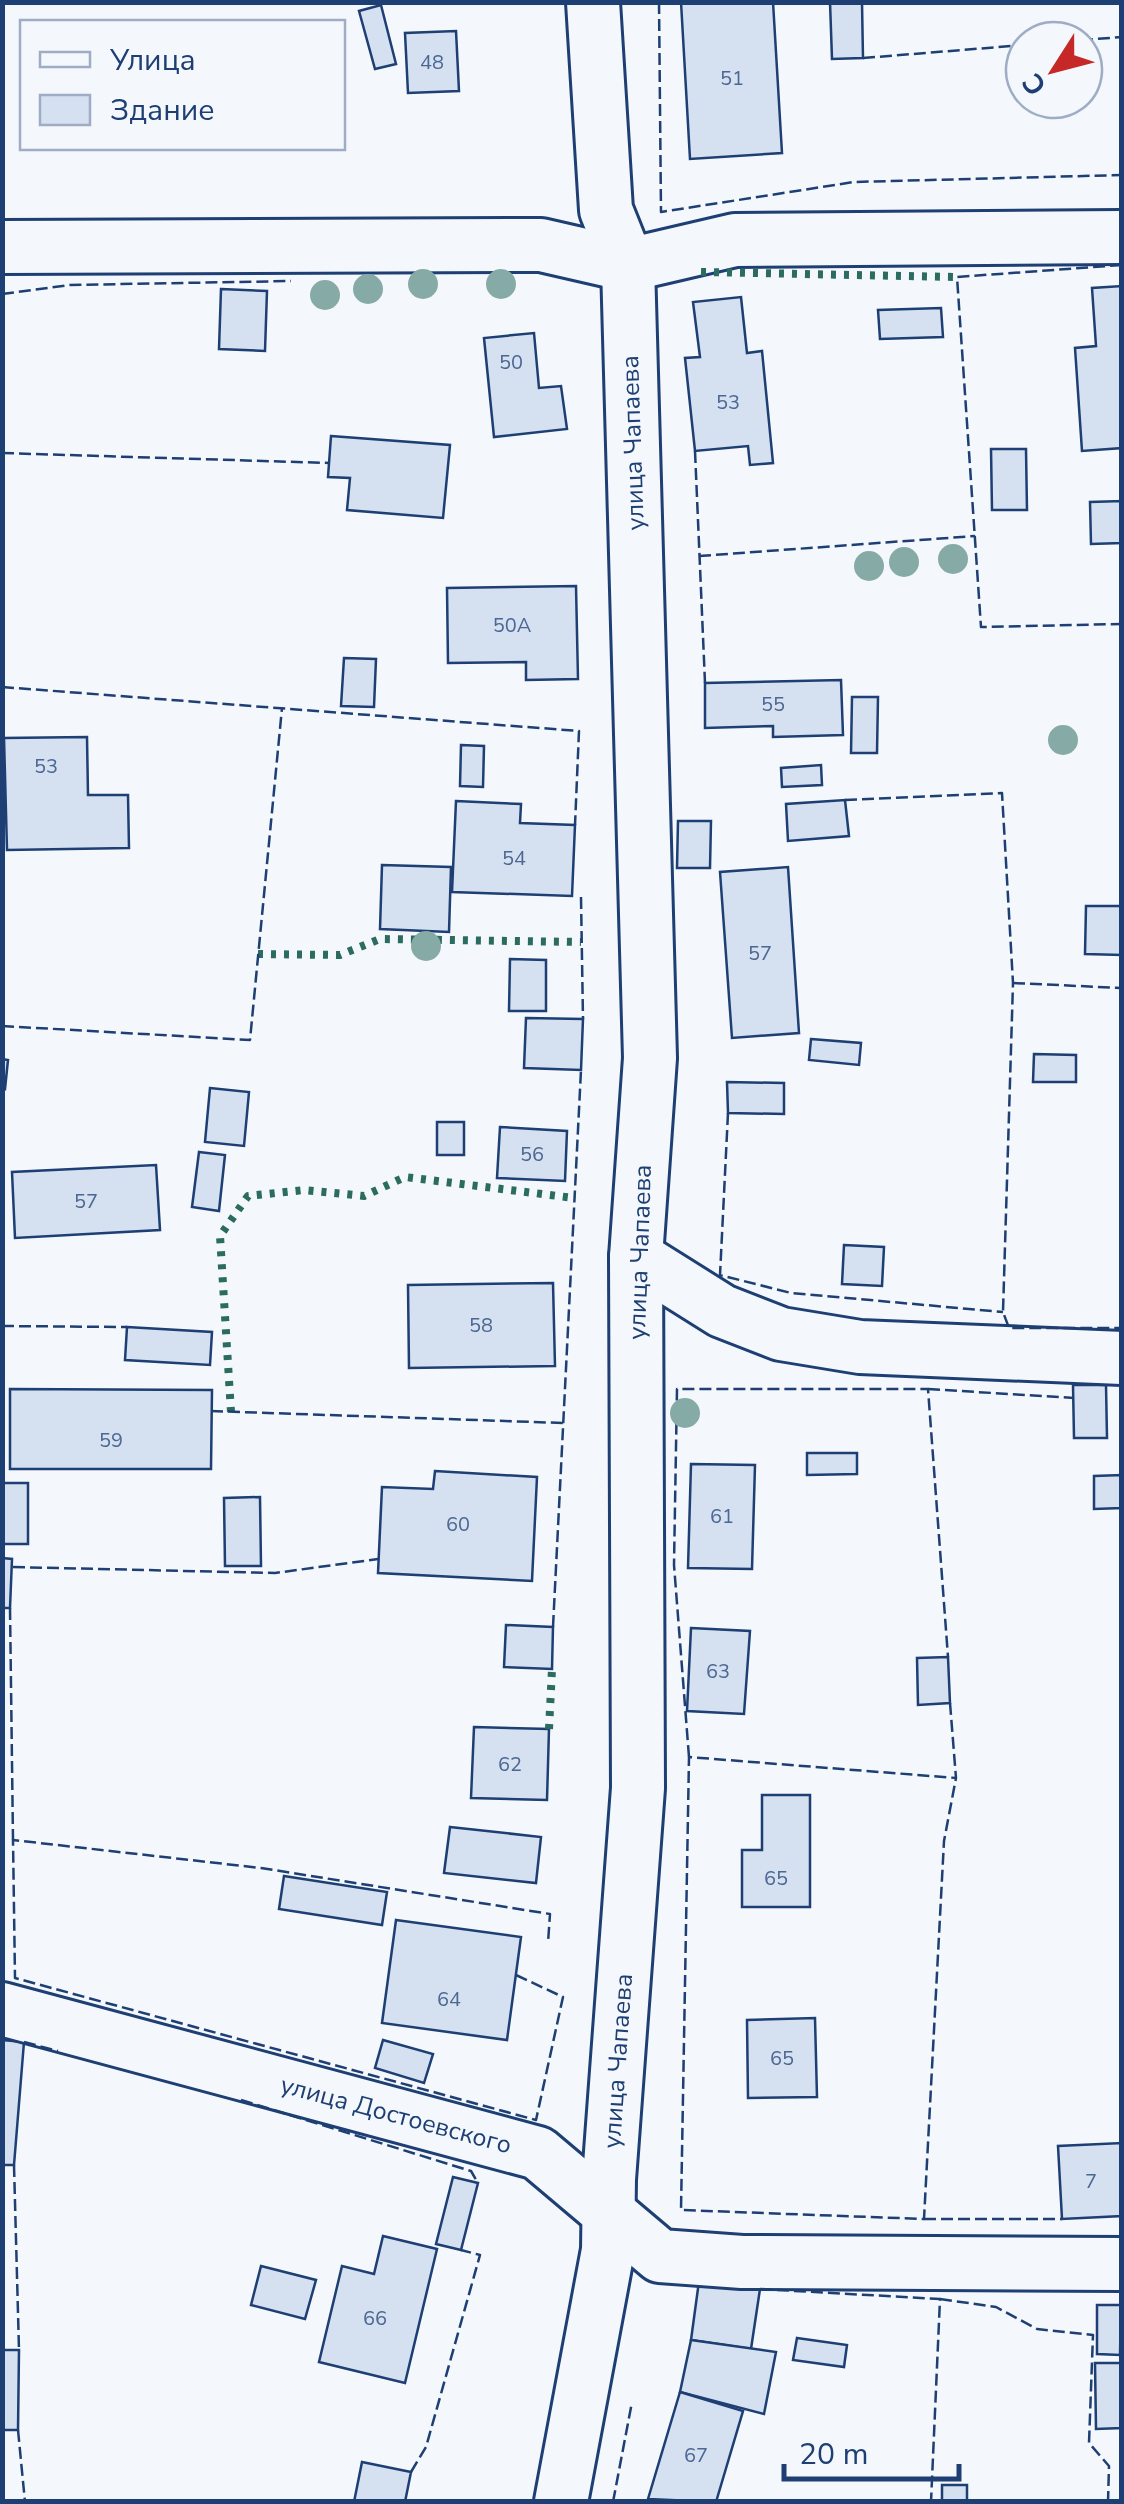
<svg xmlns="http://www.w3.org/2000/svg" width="1124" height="2504" viewBox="0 0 1124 2504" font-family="'Nunito Sans',sans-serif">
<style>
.building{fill:#d5e0f0;stroke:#1d3f73;stroke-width:2.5}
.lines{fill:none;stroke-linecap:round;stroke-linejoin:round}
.minor-casing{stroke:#1d3f73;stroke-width:58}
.minor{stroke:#f4f7fb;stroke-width:52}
.hedge{stroke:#2c6c60;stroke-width:8;stroke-dasharray:5 8;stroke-linecap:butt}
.fence{stroke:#1d3f73;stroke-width:2.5;stroke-dasharray:12 5;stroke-linecap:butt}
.tree{fill:#86aba6}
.labels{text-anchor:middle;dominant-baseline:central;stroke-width:8;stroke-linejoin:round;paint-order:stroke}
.number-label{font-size:20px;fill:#4b6792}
.street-label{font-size:25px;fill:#1d3f73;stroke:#f4f7fb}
</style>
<rect width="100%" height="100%" fill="#f4f7fb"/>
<g class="building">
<polygon points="681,2 773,2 782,153 690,159"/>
<polygon points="830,2 862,2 863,58 832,59"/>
<polygon points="381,5 396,64 375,69 359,11"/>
<polygon points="456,31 459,91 408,93 405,33"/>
<polygon points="1122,286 1122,448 1082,451 1075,348 1096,346 1092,288"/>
<polygon points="221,289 267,291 265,351 219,349"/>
<polygon points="741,297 747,353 762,351 773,463 750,465 748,446 695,451 685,358 700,357 693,302"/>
<polygon points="941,308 943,337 880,339 878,310"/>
<polygon points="534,333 539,388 561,386 567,429 494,437 484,338"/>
<polygon points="331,436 450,445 443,518 347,510 350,478 328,477"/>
<polygon points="991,449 1026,449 1027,510 992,510"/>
<polygon points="1122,501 1122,543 1091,544 1090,502"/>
<polygon points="576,586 578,679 526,680 526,662 448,663 447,588"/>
<polygon points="344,658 376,659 374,707 341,706"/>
<polygon points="841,680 843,735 773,737 773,726 705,728 705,683"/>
<polygon points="852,697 878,697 877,753 851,753"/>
<polygon points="87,737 88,795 128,795 129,848 7,850 4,738"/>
<polygon points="461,745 484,746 483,787 460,786"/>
<polygon points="821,765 822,785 782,787 781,768"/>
<polygon points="845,800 849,836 788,841 786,804"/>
<polygon points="456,801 521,804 520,823 575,825 572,896 452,892"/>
<polygon points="678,821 711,821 710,868 677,868"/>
<polygon points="382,865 451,867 449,932 380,929"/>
<polygon points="788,867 799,1033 732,1038 720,872"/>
<polygon points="1086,906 1122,906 1122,955 1085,954"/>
<polygon points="510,959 546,960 546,1011 509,1011"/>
<polygon points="526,1018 583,1019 581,1070 524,1068"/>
<polygon points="811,1039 861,1043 859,1065 809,1060"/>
<polygon points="1034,1054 1076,1055 1076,1082 1033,1082"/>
<polygon points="2,1059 8,1060 5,1089 2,1088"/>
<polygon points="727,1082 784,1083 784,1114 728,1113"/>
<polygon points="210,1088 249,1092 244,1146 205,1142"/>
<rect x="437" y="1122" width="27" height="33"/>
<polygon points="500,1127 567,1131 565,1181 497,1178"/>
<polygon points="199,1152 225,1155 219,1211 192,1207"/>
<polygon points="156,1165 160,1230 15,1238 12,1172"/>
<polygon points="844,1245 884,1247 882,1286 842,1284"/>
<polygon points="553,1283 555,1366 409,1368 408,1285"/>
<polygon points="127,1327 212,1332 210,1365 125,1360"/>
<polygon points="1073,1385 1106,1385 1107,1438 1074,1438"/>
<polygon points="10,1389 212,1390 211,1469 10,1469"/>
<polygon points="807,1453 857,1453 857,1474 807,1475"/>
<polygon points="691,1464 755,1465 752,1569 688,1568"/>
<polygon points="435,1471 537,1477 532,1581 378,1573 382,1487 433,1489"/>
<polygon points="1122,1475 1122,1508 1094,1509 1094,1476"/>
<rect x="2" y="1483" width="26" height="61"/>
<polygon points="260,1497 261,1566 225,1566 224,1498"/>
<polygon points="2,1558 12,1559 10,1608 2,1608"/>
<polygon points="506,1625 553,1627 552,1669 504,1667"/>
<polygon points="691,1628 750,1631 744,1714 687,1711"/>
<polygon points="948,1657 950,1703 918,1705 917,1658"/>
<polygon points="474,1727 549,1729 547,1800 471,1798"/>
<polygon points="762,1795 810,1795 810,1907 742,1907 742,1850 762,1850"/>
<polygon points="450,1827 541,1837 536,1883 444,1873"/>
<polygon points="284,1876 387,1892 382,1925 279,1909"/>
<polygon points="396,1920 521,1937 507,2040 382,2023"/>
<polygon points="815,2018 817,2097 748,2098 747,2020"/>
<polygon points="2,2040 24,2042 14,2165 2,2165"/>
<polygon points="383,2040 433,2054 424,2083 375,2068"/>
<polygon points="1122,2143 1122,2216 1062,2219 1058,2146"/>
<polygon points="453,2177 478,2183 461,2250 436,2244"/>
<polygon points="383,2236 437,2249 405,2383 319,2362 342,2266 374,2274"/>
<polygon points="261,2266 316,2280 305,2319 251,2305"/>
<polygon points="699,2281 760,2289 751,2349 691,2340"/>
<polygon points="1097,2305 1121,2305 1120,2355 1097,2354"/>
<polygon points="797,2338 847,2345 844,2367 793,2360"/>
<polygon points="691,2340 776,2352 764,2414 680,2392"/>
<polygon points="2,2350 19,2350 18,2430 2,2430"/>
<polygon points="1095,2363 1122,2363 1122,2428 1096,2429"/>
<polygon points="680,2392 743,2411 716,2502 648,2499"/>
<polygon points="362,2462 411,2472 405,2502 354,2502"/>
<rect x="942" y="2485" width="25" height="17"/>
</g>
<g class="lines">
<g class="minor-casing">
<g id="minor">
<polyline points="2,247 541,245 628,265 735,240 1122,237"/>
<polyline points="636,1257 722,1311 781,1334 860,1347 1122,1358"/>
<polyline points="2,2009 538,2153 660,2256 742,2262 1122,2264"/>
<polyline points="561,2502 608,2250 609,2179 638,1788 636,1257 650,1058 628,265 606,210 593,2"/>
</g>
</g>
<use href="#minor" class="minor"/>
<g class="hedge">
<polyline points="701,272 957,277"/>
<polyline points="258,954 340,955 380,939 581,942"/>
<polyline points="231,1412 220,1236 248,1196 304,1190 364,1196 405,1177 574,1198"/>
<polyline points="549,1729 552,1669"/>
</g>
<g class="fence">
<polyline points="659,2 661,212 854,182 1122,175"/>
<polyline points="1081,40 1122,37"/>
<polyline points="863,58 1024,45"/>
<polyline points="1122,265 957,277 981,627 1122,624"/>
<polyline points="2,294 70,285 291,281"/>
<polyline points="695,451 705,683"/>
<polyline points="2,453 329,463"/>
<polyline points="699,556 975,536"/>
<polyline points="2,687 579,731 575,825"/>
<polyline points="845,800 1002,793 1013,983 1003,1312 1009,1328 1122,1328"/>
<polyline points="581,897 583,1019"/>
<polyline points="1013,983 1122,988"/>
<polyline points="2,1026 250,1040 282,708"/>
<polyline points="728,1113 720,1275 791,1293 1003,1312"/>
<polyline points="2,1326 127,1327"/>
<polyline points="928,1389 1074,1398"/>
<polyline points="211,1411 563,1423"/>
<polyline points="13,1567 275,1573 378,1559"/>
<polyline points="10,1608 13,1840"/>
<polyline points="553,1627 581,1070"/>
<polyline points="950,1703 956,1778 689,1757 681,2210 924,2219 944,1841 956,1778"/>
<polyline points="689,1757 674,1565 677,1389 928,1389 948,1657"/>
<polyline points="516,1975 563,1997 536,2120 15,1978 13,1840 261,1868 550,1914 548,1943"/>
<polyline points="24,2042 58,2051"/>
<polyline points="241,2100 471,2171 478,2183"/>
<polyline points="14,2165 19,2350"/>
<polyline points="924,2219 1062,2219"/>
<polyline points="760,2289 940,2299 931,2502"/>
<polyline points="940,2299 996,2307 1037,2329 1093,2335 1089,2443 1109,2466 1108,2502"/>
<polyline points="18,2430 25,2502"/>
<polyline points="411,2472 426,2447 480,2255 461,2250"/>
<polyline points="613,2502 632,2402"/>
</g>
</g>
<g class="tree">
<circle cx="423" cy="284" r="15"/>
<circle cx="501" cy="284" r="15"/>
<circle cx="368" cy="289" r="15"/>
<circle cx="325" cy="295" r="15"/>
<circle cx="953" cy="559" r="15"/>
<circle cx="904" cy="562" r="15"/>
<circle cx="869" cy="566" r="15"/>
<circle cx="1063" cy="740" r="15"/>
<circle cx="426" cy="946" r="15"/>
<circle cx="685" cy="1413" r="15"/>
</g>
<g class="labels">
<g class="number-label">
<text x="432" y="62">48</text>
<text x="732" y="78">51</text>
<text x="511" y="362">50</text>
<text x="728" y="402">53</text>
<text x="512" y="625">50А</text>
<text x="773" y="704">55</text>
<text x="46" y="766">53</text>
<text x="514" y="858">54</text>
<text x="760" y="953">57</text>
<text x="532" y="1154">56</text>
<text x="86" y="1201">57</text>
<text x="481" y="1325">58</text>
<text x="111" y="1440">59</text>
<text x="722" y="1516">61</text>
<text x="458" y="1524">60</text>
<text x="718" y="1671">63</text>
<text x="510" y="1764">62</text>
<text x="776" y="1878">65</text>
<text x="449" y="1999">64</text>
<text x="782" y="2058">65</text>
<text x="1091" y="2181">7</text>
<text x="375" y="2318">66</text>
<text x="696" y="2455">67</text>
</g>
<g class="street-label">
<text transform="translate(633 443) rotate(-92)">улица Чапаева</text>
<text transform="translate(640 1252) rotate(-88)">улица Чапаева</text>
<text transform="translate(618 2061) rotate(-86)">улица Чапаева</text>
<text transform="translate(396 2115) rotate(15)">улица Достоевского</text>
</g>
</g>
<rect width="1124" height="2504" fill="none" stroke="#1d3f73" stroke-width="10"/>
<rect x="20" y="20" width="325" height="130" fill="#f4f7fb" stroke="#9eadc5" stroke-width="2.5"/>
<rect x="40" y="52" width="50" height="15" fill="#f4f7fb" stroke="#9eadc5" stroke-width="2.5"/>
<text x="110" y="70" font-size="30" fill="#1d3f73">Улица</text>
<rect x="40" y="95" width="50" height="30" fill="#d5e0f0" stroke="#9eadc5" stroke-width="2.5"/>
<text x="110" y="120" font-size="30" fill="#1d3f73">Здание</text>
<g transform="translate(1054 70) rotate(234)"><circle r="48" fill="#f4f7fb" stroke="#9eadc5" stroke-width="2.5"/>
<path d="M0-8L18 38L0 25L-18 38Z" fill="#c62828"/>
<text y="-15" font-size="28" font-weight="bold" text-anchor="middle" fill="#1d3f73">С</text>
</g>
<path d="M784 2464v15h175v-15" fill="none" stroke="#1d3f73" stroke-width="5"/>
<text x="799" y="2464" font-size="30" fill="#1d3f73" stroke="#f4f7fb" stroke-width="8" paint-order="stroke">20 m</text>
</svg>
